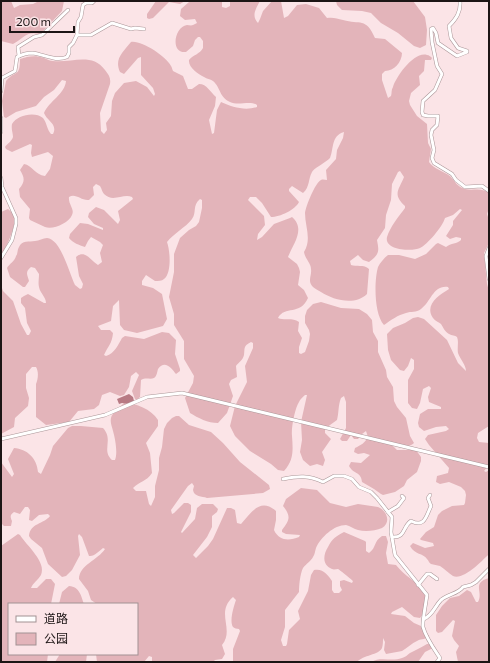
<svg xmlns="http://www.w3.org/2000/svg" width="490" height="663" viewBox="0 0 490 663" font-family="Commissioner,'Noto Sans SC',sans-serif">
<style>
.green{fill:#e3b4ba}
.water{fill:#b87a84}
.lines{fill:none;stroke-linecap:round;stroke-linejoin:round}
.minor-casing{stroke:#ab9698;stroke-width:4}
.minor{stroke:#fff;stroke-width:3}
</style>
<rect width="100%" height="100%" fill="#fbe4e7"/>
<g class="green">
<path d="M1,1H11L14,8L20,5L33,4L39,1H64L62,11L43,31L39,34C26,31 23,39 13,44L1,41Z"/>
<polygon points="156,1 185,1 180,4 169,2 153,18 149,19 147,18 147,14"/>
<path d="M188,1H222V7L226,8L230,6V1H260C256,8 251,16 258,23L260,19L263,11L272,1H281L284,18L288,16L297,5L306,4L319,8L327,18C334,17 337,19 343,20C360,25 366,17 375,38L385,39L402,53C402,62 394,71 385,71L382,74V80L388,98L391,96C392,93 391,90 393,87C396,77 414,51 427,55C429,55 431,57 432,58L431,60H425L424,71L419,76L420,85L411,93L409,101L410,105L417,116L427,124L428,143L431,149L429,162C434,169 443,171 450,176C455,181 457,187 465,189C474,191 481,187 489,193V208L487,214L489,220V237L488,245L484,253L487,284L489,291V426L478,433L477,438L479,442L489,443V465L484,471L486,472L489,470V554C483,560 463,581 453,576C448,573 445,569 440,566C437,565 434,565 431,564C429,563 429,561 427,559C423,553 415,555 410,546L413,543L425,548L434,546L433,543L421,540L420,539L426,532L434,527L438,515L442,511L452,506L464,505L465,503L466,495L465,491L461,487L449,482L440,484L436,482L437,476L448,473L449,468L429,445L425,439L428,435L446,431L449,429L446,426L436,427L424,431L419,427L418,423L420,414L428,409H441V407L429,402L428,397L431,388L429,386L423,389L420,403L417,409L412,408L408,403V380L414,369V360L411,358L408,366L404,371L400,370L391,360L388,350L387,334L393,328L405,323L413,318L418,317L424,319L447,340L458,363L466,371C466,365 460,359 458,353C457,348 459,342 457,337C455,335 452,336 449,334C445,332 443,327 441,324C439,322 435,321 433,318C424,305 439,295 449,289L448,287C433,285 431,302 421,309C416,313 411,311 406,313C398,315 391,320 384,325C374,314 374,281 378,267C380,263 384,258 388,255H399L415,259L426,254L436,244L438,243L446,247C451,243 457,244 461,240V238L456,237L450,239L446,236L453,225V221L462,210L460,209L453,215L445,218C443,226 427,245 420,248C412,252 384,250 387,237C390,227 399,216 405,208V206C392,194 399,190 404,177L400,171L398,172L392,184L391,200L386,215L385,228L377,240C379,251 380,254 369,262L363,260L358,255L350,261L351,265C356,267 364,264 369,269L367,294C355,306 333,300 321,292C318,290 315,289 313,287C307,281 312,276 311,269C311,263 305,259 304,252C312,239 305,227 305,213C306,206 315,183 321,180C323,179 325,180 327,180L326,170L336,159L337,150L343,138L344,132C331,136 334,148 330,158C326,162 313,169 312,172C308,179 310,187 303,193L292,186L289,189V191L299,202C295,210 280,217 271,217L262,203L256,197H250L248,200L264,216L265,225L258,234L257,240L262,237L274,224L290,218L292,217C306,229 293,244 288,257L297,264L299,268L300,272L298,285L304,290L308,298C300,316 285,305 278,318C285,321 292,317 299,322L298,331L302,338L299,347V353L301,354L305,352L309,341L310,334L309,330L305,323V316L307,310L313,304L321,302L341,308L359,309L367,314L372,320L373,332L378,341V352L386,370L387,377L393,387L394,401L397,407L406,418L410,436L414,443C408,449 399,445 391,444L397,450H416L421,457V461L417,472L407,480L404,486L395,492L383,495L381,494L374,489L362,482C361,471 354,475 349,466L351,462L361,463L370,455L364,453L358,454L354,452L355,448C361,445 365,443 368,437L366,431L362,434L358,439H354L351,435L347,441H342L340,439L346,428V402L344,396L341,398C338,405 339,413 337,420L330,425L325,429V433L331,439L322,452L325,460L323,466L317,464L310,466L303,460L300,452L302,440L301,422L307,395H305C303,397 300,399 299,402C295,408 291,428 292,436C293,450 294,460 284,471L278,470L271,464L250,451L235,436L230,426L235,406L247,382L245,366L253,348V343L251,342C243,346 245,348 244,355C243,360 238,363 236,366L237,377L231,380L229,384L233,396L227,413L218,423C208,423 198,418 190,413L185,398L193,383L194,376L184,359V341L174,325V314L169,297L174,272V254L180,238L189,230L196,226L199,222L202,208V200L200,199C192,206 197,212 192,219C185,228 174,233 167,242C170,250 172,273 164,279C162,281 158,281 155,281L146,275L142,281V285L153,288L162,294L167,319L163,326L137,333L124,330L120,325L119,300L113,306L111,321L98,326L101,330H110L113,333C112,344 108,346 104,355L106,356C115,353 118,345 122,338L125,336L144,339L162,332L169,333L176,340L175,354L180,369V371L176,374C172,369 165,359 158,369C157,372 157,376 154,378C150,380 146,377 141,380L140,397L137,400L135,399L132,391L139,375L136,372L131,376L129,387L124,395L120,396L110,392L102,395L99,405L94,409L78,411L69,422L46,425L36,417V384C38,379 39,372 36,367H32L26,374V388L29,398L28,406L15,418L14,427L1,434V285L3,291L13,301L21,324L27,335H29L31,331L27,323L25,308L21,303V298L24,296L28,294L44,303H46C46,297 40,293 39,287C38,283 39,279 39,274L35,268L31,267C25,272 27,274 29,281L25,287H23L10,277L7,268C9,264 15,261 16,256C18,254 17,250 19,247C22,240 29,242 35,241C39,241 43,238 47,238C61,239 69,273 75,285L80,289L82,288L83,284L79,276L76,257C85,249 91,261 98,265L102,262L100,253L103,245L100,242L91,237L88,241L85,247C79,245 73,243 69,238L70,234L80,223L88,224L103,230V228L94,224L88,217L89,213L96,207L104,210L118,224L120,220L118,211L133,199L132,197C123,193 113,203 104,194C102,192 102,189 100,186L96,184L93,187L94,195L89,200C81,201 76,193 69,197C68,204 75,209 72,215C69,223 53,230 45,227C40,225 35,222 30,220L29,218L30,209L20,197L19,189C25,182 25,178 20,170L24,164C32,165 35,175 45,176L50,169L53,156L48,152L32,157L31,153L32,145L30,144L12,152L6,149L5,147C7,144 12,141 13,137C13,133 11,129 12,124C17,115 35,111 43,118C47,123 47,130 51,134H53C58,124 47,121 44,113C49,101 65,94 66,81L62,80L54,90L44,97L36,106L16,112L6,118L4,117L2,101L6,81C15,70 20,78 20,59C28,56 36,55 44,58C47,59 50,61 53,61C72,63 92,52 105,70C109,75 111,78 110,84L100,113L101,131L104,134L107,130L106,123L111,116L112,101L115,93L124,83L136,81L147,87L154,96L155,94L153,88L141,75V57L138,58L124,74L120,72C114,59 123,52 131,42C141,40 166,56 171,66C172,67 172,69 173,71L183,76L188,89H192L199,84C207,84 210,92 216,97L215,106L209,120L212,134L214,133L217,110L221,102C232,107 245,111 257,107V105C250,100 239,106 230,102C219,97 221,88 213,81C210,79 207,79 204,77C198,74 188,67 189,60C193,55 200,54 203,48V41L200,37H198L195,40L193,46L186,52C170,54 174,27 187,25C189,25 191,26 193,25L197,23L195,19L185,20L180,16L181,9L189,2Z"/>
<polygon points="336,1 413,1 425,17 427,30 426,45 420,48 414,46 398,33 381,23 371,13 362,11 342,10 337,5"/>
<path d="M8,209L15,215C16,225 7,247 1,255V212Z"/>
<path d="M124,403C136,403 151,409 158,420V426L146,443L150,453L152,473C146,482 140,481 133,488L136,491H146L149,504L151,506L155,497V486L159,470V458L162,447L164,429L167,423L172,418L176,416H179L189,425L211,432L223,443L240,462L269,485L270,489L263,493L207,498C202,496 194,497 193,490L194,486L192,483L188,486L171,510L172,514L174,513L184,503H188L191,505V512L181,532L182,533L195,519L197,508L202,504H213L218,509L217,512L212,516V527L207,537L193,555L196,558L208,546L213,539L227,508H231L235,510L237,523L241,524C251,513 260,497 276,511V520L274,530C279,541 289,541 299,537L300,535L286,534L282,532V530C290,520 291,516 283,506L286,499L301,488L317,490L330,503L346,507L358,504L378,507C386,510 392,522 382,528C375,531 365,532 358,530C354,529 350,526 346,525C334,525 321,537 316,548C315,551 315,554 313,557C311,561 306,564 303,568C300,574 299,586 299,592L285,610V627L281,640L283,646H286L287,644L289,630L300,619L298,611L308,591L311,575L314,570C323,568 328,575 332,581V590L334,593H339L342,590L340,586V581L344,580L352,583L353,581C352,580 340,570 338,569C336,569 334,570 332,569C322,565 323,555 328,547C332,539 336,536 344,532L365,541L366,542V551L369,553C377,547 373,542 382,536H386L388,542L386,553L388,564L396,565C406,578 423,584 428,599L426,610L420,618L414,617L402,607L392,612L391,614L405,616L414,623L421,626L429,636C426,640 422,638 417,641C412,643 407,648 402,651C397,652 391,653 386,654L384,650L385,642L383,638C383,641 383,645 382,648C379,655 363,655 357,662H233V649L240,631L239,629C237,629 234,628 233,627C229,621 234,606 236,600L233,597C215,613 235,629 222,645L225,654L222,659L215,660L213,662H152V657L149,656L144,662H97L96,654H137V604H97L91,600L88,591L79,579C79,565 98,560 105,549L103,548C99,551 94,557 89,556L82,537L79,534L78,536L80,555L72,570L66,576L62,577L48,564L42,548L31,539L29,536C30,523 44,524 50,516L48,514L39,515L32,521L29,520L30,510L28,507H25L20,514L14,512C10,515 10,516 12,521L11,526H4L1,523V462L12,477L14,474L8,459L14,448C27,449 37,458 38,472L41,474L50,455L53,446L68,428L72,426H81L103,428C114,440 101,450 112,460H115C118,453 115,438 113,431C112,426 110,423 111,418C112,413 120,407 124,403Z"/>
<path d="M18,534L20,535C26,545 47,562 41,575C38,580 33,583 31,588H37L46,579H51L55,584L51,604H9V654H48L47,662H1V546Z"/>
<path d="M489,578V662H458L456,652L459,646L454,640L452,636L455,621L453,620L442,632L438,633L436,631V615L442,606L450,598L459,596L467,590L471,592L476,602H478C484,592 471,583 489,578Z"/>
<path d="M69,586C80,587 81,596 84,604H59L62,592Z"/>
<path d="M427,644H432L433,648L425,652L418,662H371C381,656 391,662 402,658C406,657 407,655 410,653C416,650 422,647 427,644Z"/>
<polygon points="60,654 87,654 86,662 55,662"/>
</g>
<polygon class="water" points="129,394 133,397 134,401 130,404 122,403 119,404 117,399"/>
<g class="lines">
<g class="minor-casing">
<g id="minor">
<path d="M460,1C461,12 456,19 449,26L451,38L458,48L467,51V52L457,56L438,43L436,33L433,28L431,29L432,42L437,66L442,74L435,90L423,101L422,112L423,115L428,116H438L437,125L432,130L431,135L434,150L432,158L434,163L452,174L456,180L465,187L482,186L489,191"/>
<polyline points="77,35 91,35 112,23 131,29 135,28 144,29"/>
<polyline points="19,56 18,47 34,37 42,35 68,10"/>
<path d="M1,91L2,78L15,71L17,57C21,55 28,53 32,53C43,54 56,62 67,57L69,53V47L73,43L77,35L78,22L81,17L83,5L86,3H92L94,1"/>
<polyline points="1,118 1,132"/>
<polyline points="1,178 2,187 16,218 16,224 12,240 1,258"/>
<polyline points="489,248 486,256 489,279"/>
<polyline points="1,439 105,415 147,397 182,393 489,467"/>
<path d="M283,479C298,476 309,475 323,482L334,476H344L352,479L359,487L371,492L377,498L392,517L391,532L395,555L427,595C426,602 422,623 423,627C426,638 434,649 440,658L437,662"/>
<polyline points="388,512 398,506 404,498 402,496"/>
<path d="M392,537C406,538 402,527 411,521C425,528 426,516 431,506L428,498L430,495"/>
<polyline points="418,585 427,574 430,574 437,579"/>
<path d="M424,619C433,615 435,606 441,600C448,594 458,594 463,587L471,585L476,582L489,569"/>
</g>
</g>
<use href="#minor" class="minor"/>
</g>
<rect width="490" height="663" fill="none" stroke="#1c1515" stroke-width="4"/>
<rect x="8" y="603" width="130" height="52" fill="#fbe4e7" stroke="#a29193"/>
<rect x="16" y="616" width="20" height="6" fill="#ffffff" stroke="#a29193"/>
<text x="44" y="623" font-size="12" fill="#1c1515">道路</text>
<rect x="16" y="633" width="20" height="12" fill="#e3b4ba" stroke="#a29193"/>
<text x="44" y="643" font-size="12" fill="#1c1515">公园</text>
<path d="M10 26v6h64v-6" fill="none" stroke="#1c1515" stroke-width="2"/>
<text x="16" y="26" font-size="12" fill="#1c1515" stroke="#fbe4e7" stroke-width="3" paint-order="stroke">200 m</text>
</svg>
